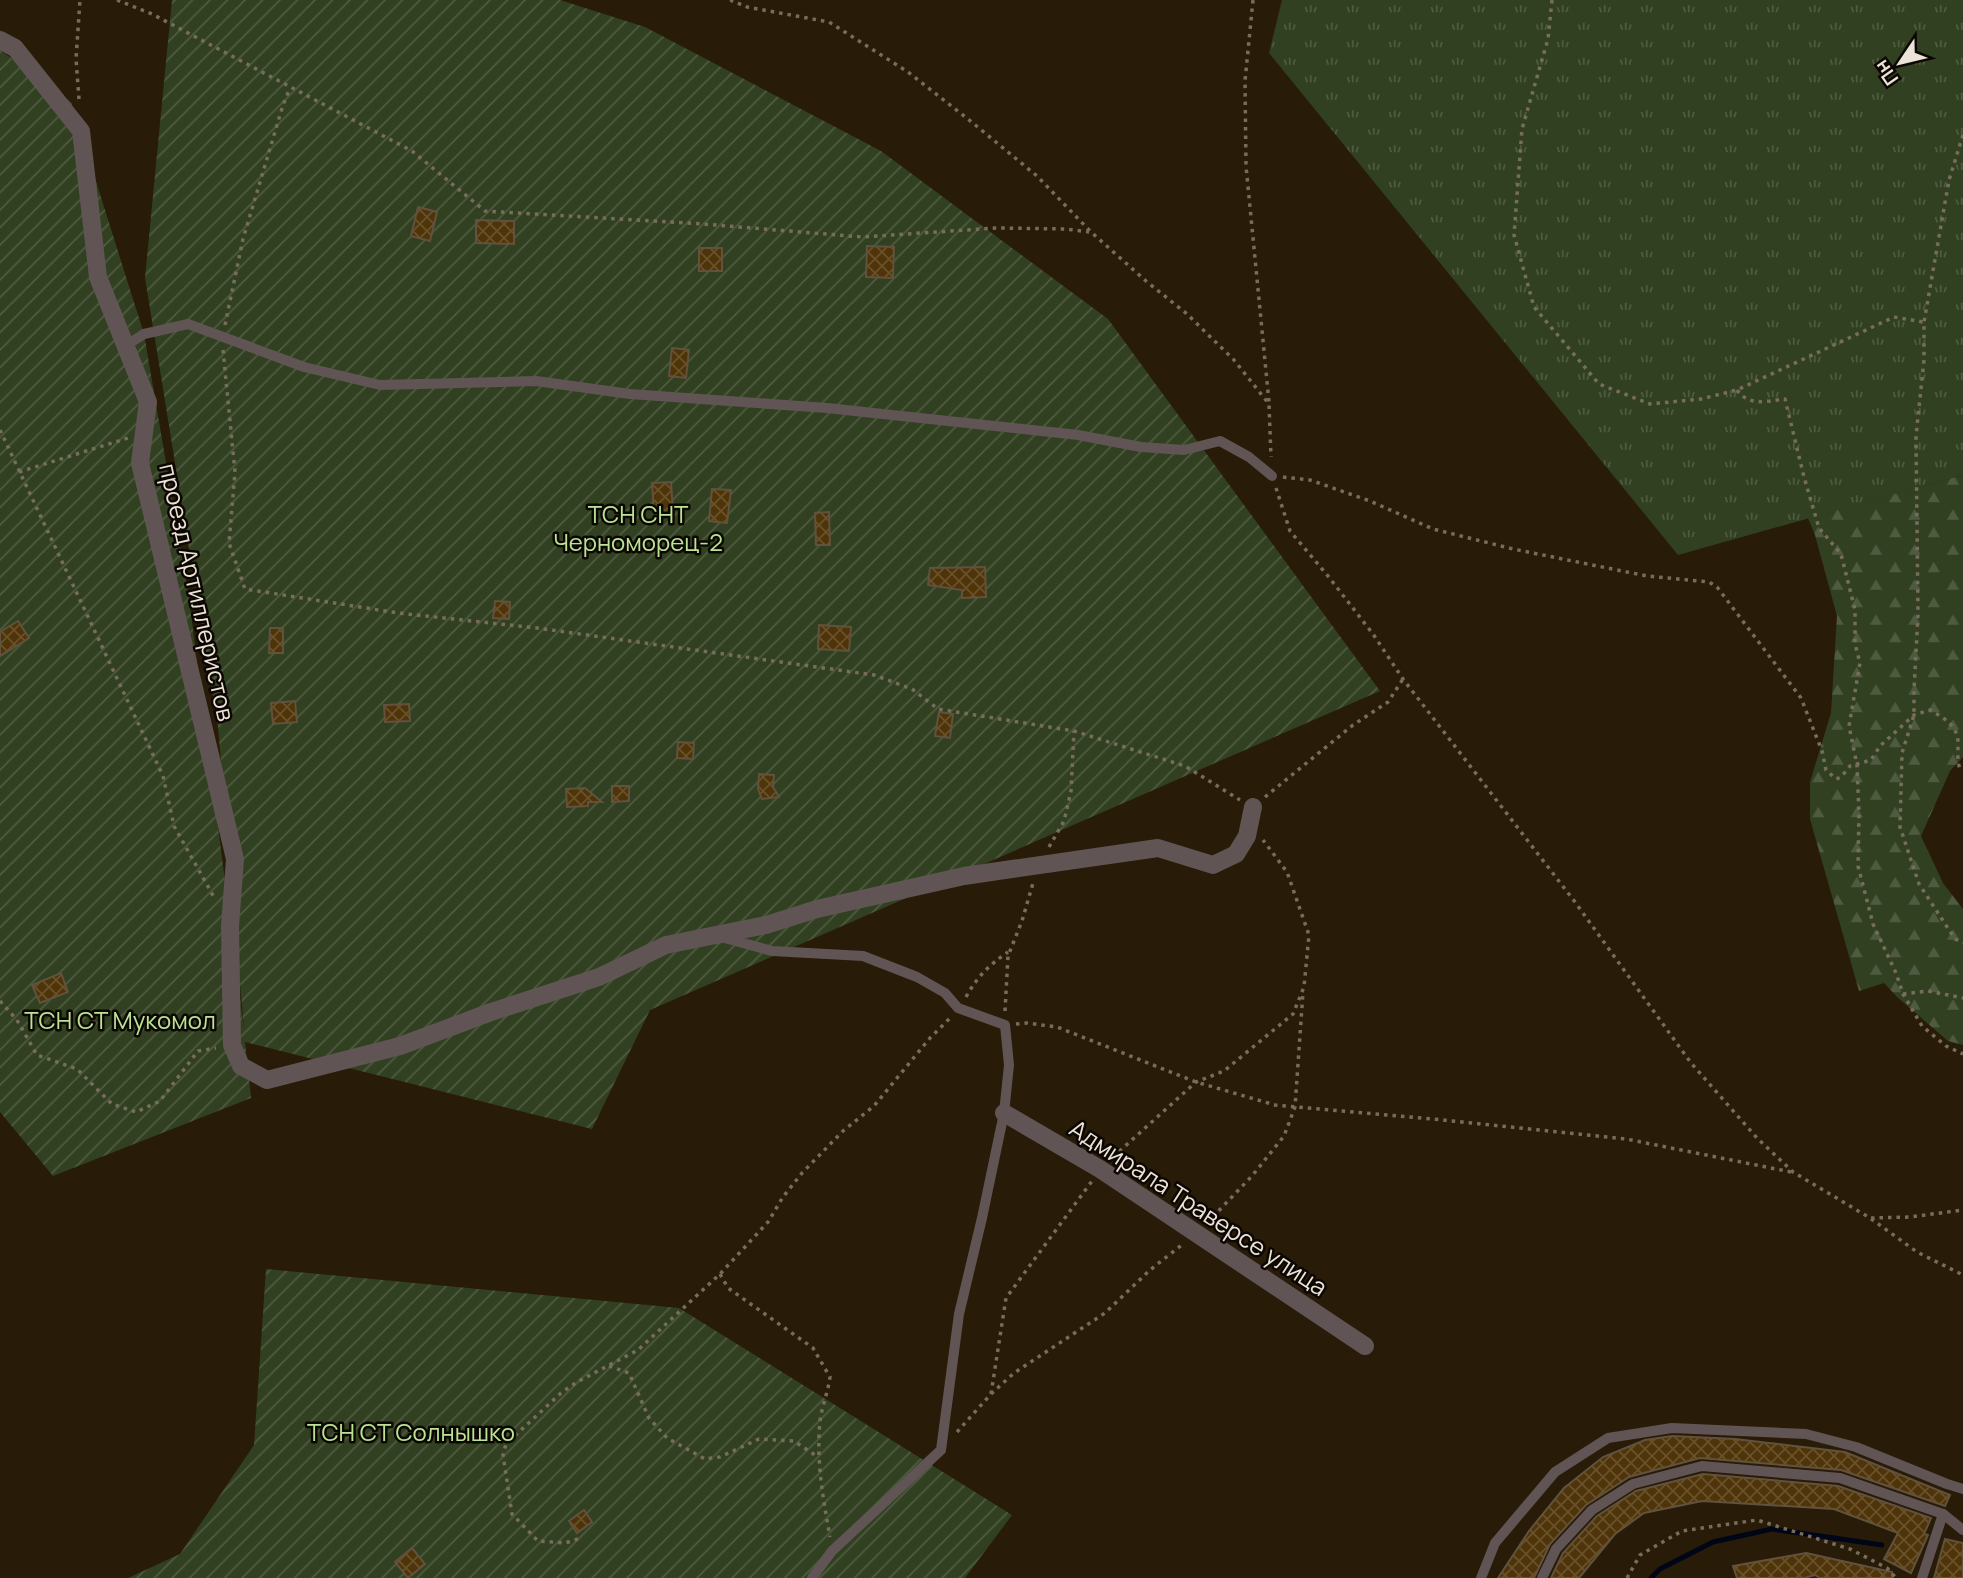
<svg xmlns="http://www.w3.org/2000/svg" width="1963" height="1578" viewBox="0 0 1963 1578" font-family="Manrope,sans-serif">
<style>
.grass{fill:url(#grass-tufts)}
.forest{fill:url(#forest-firs)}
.garden{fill:url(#garden-furrows)}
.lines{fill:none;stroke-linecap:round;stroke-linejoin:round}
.stream{stroke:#000617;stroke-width:5}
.building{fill:url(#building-cross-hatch);stroke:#61523e;stroke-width:2}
.path{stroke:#786d5d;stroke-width:3.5;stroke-dasharray:3.5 5;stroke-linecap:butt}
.lane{stroke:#615455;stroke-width:10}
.street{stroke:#615455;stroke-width:18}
.labels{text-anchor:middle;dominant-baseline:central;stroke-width:5;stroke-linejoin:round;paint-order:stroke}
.park-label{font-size:24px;fill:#bae393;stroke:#0c0702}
.street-label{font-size:24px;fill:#ece3d8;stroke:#0c0702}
</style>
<defs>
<pattern id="grass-tufts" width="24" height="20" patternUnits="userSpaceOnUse" patternTransform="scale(1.75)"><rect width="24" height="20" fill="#314021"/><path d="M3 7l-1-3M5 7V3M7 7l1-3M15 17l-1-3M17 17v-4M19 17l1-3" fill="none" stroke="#4f5b40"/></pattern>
<pattern id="forest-firs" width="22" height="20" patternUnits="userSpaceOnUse" patternTransform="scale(1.75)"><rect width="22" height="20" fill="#314021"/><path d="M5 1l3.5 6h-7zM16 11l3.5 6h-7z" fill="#4f5b40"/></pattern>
<pattern id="garden-furrows" width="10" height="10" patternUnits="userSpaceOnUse" patternTransform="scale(1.75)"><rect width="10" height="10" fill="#314021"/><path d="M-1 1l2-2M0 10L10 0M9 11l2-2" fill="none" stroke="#4f5b40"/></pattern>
<pattern id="building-cross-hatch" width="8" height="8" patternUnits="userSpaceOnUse" patternTransform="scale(1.75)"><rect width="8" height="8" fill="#4e3408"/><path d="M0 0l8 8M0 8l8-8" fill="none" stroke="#68512b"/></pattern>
</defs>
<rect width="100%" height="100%" fill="#281b08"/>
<polygon class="grass" points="1282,0 1963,0 1963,475 1678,555 1269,53"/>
<polygon class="forest" points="1963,475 1963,757 1950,771 1921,836 1943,883 1963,909 1963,1045 1948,1041 1897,997 1884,983 1859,991 1810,819 1810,782 1831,713 1837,616 1815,535 1808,518"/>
<g class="garden">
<polygon points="172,0 560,0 645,27 881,151 1108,319 1380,691 650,1010 592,1129 245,1042 251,1098 53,1176 0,1112 0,50 71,102 144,334 188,591 244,1030 218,727 145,278"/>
<polygon points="266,1269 679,1308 1012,1515 965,1578 128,1578 180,1554 254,1445"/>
</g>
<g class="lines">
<polyline class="stream" points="1651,1578 1660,1569 1713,1542 1772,1529 1882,1545"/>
</g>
<g class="building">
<polygon points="418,207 437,212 430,241 411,236"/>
<polygon points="476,220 514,221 514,244 476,243"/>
<polygon points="867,246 894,247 893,278 866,277"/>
<rect x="699" y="248" width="23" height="23"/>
<polygon points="672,348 689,350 686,378 669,376"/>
<polygon points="671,482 673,512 654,513 652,483"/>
<polygon points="712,489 731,490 727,523 709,521"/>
<polygon points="829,512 830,545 816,545 815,513"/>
<polygon points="985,567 986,597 962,598 962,590 928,585 930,568"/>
<polygon points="495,601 510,602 509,619 493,618"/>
<polygon points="18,621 29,638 0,656 0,632"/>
<polygon points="819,625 851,627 849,651 818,649"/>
<polygon points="270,628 283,628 283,653 269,653"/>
<polygon points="295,701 297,722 273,724 271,703"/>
<polygon points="409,704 410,721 385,722 384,705"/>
<polygon points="939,712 953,714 950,738 935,736"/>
<polygon points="678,742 694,743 693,759 677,758"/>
<polygon points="759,774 774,775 773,787 779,797 762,799 758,789"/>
<polygon points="612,786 629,786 629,801 612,802"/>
<polygon points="585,788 602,802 588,802 588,806 567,807 566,789"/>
<polygon points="61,973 68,992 40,1003 32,985"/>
<polygon points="1672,1436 1735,1439 1845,1452 1950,1495 1945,1506 1841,1470 1700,1458 1629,1477 1586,1505 1550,1544 1534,1578 1498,1578 1529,1531 1564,1488 1603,1457 1645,1440"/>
<polygon points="1703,1474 1838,1486 1931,1518 1924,1534 1928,1535 1911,1573 1884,1559 1898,1533 1834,1509 1702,1501 1644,1513 1615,1534 1579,1578 1551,1578 1563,1553 1597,1516 1636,1491"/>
<polygon points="584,1510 592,1522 577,1533 569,1521"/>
<polygon points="1945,1539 1963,1543 1963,1578 1934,1578"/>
<polygon points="412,1548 425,1564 408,1578 395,1562"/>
<polygon points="1806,1553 1892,1572 1892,1578 1820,1578 1815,1575 1804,1578 1737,1578 1733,1566"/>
</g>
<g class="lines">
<g class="path">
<polyline points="117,0 152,14 412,151 485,211 703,224 862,237 996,228 1066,229 1089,232"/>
<polyline points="730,0 747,7 829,22 908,72 968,119 1037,176 1091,232 1146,281 1187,314 1234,360 1269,404 1271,457"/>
<polyline points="1253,0 1245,81 1246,166 1269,402"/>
<polyline points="1552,0 1548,39 1522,129 1514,235 1534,307 1599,384 1650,404 1701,399 1737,390 1894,317 1923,322"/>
<polyline points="79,99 76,59 80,0"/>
<polyline points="1963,135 1949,180 1924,322 1924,360 1916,436 1918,614 1914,690 1914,715 1902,753 1900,827 1919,884 1955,939 1963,943"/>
<polyline points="225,325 243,239 283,105 290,88"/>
<polyline points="223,350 235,472 229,543 245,589 398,613 537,628 874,675 912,689 938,709 1074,731 1185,766 1240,800"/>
<path d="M1737,390C1749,407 1767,401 1785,399L1804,477L1819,528L1841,554L1855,610V644L1860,663L1849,726L1857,765L1859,814L1858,866L1873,924L1896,973L1903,994L1922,1026L1946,1046L1963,1054"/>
<polyline points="0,430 163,776 174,826 215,899"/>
<polyline points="19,472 128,438"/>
<path d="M1283,477L1310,480L1370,501L1433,529L1513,549L1647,576L1709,582L1717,587L1801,698L1822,751L1826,770L1836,779L1841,777L1850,766L1871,760L1880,746L1914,715L1930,710C1944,718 1959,726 1958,745C1958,753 1957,761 1960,769L1963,770"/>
<polyline points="1276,488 1290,531 1328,576 1373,634 1403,679 1575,902 1691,1063 1757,1138 1793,1172 1870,1218 1917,1252 1963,1275"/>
<polyline points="1265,797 1353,725 1388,702 1403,679"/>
<polyline points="1049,847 1064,821 1071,791 1074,731"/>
<polyline points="1903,994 1928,991 1963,998"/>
<path d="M966,997C977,977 989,965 1008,952"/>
<polyline points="0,1001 17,1020 37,1055 77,1069 112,1104 136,1112 160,1101 198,1051 216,1048"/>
<polyline points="1005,1011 1008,956 1022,921 1033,883"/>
<polyline points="1016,1024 1027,1023 1057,1027 1196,1082 1275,1105 1433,1119 1626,1139 1791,1172"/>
<polyline points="1113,1157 1196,1082 1224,1071 1293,1014 1304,987 1309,935 1287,872 1263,840"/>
<polyline points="1871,1218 1910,1217 1963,1210"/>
<polyline points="1207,1223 1252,1176 1284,1136 1295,1107 1303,992"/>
<path d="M720,1274L728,1288L813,1348L830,1377C828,1392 822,1406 820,1421C816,1461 823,1498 830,1537"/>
<polyline points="609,1366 629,1373 649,1418 667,1438 705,1459 720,1457 759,1439 794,1441 818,1457"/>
<polyline points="991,1394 1014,1373 1105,1313 1150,1270 1183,1244"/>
<polyline points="957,1432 991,1394 1006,1298 1092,1181"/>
<polyline points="578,1539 565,1543 538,1541 512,1514 503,1455 506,1444 561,1393 577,1382 638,1350 720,1274 768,1222 783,1197 802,1173 843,1131 874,1106 930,1038 951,1017"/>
<polyline points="1627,1578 1640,1555 1682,1531 1757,1520 1850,1549 1887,1568 1896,1578"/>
</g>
<g class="lane">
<polyline points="125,346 144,334 188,324 304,367 380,385 536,381 630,394 827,408 1078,435 1141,447 1184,450 1220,441 1249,457 1272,476"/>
<polyline points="721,937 772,951 863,956 917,977 945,993 958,1008 1005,1025 1009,1065 1004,1113 982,1218 959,1314 941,1450 832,1551 812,1578"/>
<polyline points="1481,1578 1495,1543 1555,1472 1608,1438 1672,1428 1806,1434 1856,1447 1947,1484 1963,1489"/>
<polyline points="1542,1578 1556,1549 1592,1510 1633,1484 1702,1466 1840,1478 1943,1514 1963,1530"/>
<polyline points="1922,1578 1943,1514"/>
</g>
<g class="street">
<polyline points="0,40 15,48 81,131 98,277 148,402 140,463 235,859 230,926 232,1045 241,1066 267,1080 400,1046 491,1012 599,977 666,945 766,925 817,909 964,876 1158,848 1213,865 1236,854 1247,836 1253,807"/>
<polyline points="1004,1113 1100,1169 1365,1346"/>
</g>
</g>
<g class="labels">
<g class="park-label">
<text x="638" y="513">ТСН СНТ<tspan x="638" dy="28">Черноморец-2</tspan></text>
<text x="120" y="1019">ТСН СТ Мукомол</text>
<text x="411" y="1431">ТСН СТ Солнышко</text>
</g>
<g class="street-label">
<text transform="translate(198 592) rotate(77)">проезд Артиллеристов</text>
<text transform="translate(1199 1207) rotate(33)">Адмирала Траверсе улица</text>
</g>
</g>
<g transform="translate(1900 63) rotate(235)" stroke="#0c0702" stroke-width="5" paint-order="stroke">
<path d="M0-5L12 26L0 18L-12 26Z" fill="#ece3d8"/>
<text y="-10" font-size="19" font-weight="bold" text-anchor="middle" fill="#ece3d8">Пн</text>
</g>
</svg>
